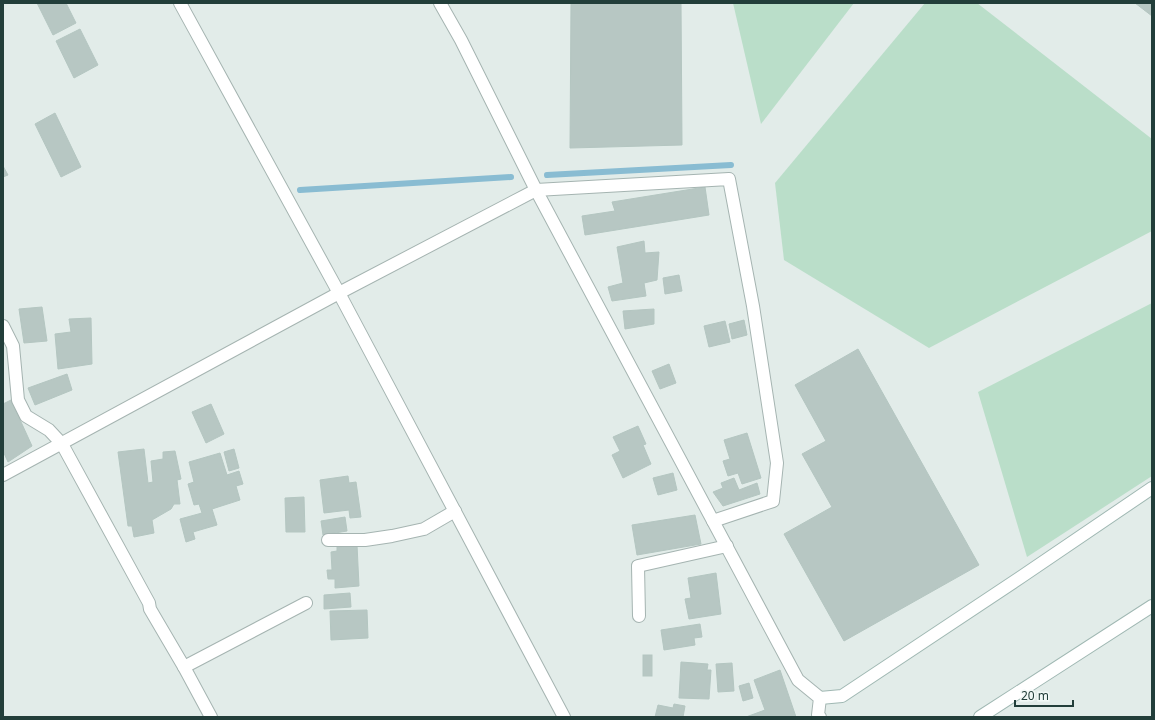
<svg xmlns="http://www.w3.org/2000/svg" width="1155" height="720" viewBox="0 0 1155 720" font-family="'Noto Sans',sans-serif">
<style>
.green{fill:#badec9}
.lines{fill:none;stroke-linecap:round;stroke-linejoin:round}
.stream{stroke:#89bcd2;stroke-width:6}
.building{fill:#b7c7c3;stroke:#b4c6c1}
.street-casing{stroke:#a5b4b1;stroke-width:14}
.secondary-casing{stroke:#a0b8b3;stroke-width:14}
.street{stroke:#fff;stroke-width:12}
.secondary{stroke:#fff;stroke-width:12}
</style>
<rect width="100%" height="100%" fill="#e2ece9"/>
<g class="green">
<polygon points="733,3 854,3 761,124"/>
<polygon points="925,3 977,3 1152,139 1152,231 929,348 784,260 775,183"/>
<polygon points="1152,303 1152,476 1027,557 978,392"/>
</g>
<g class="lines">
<g class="stream">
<polyline points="547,175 731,165"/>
<polyline points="300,190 511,177"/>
</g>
</g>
<g class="building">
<polygon points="37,3 66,3 76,23 53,35"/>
<polygon points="571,3 681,3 682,145 570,148"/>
<polygon points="1135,3 1152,3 1152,16"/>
<polygon points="80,29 98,65 74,78 56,41"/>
<polygon points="55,113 81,167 61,177 35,124"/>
<polygon points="3,166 8,175 3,177"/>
<polygon points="705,187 709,215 585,235 582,216 615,211 612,202"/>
<polygon points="644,241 645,253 659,252 657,280 644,283 646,296 612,301 608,287 623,283 617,247"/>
<polygon points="679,275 682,291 665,294 663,278"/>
<polygon points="42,307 47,341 24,343 19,309"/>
<polygon points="654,309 654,324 625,329 623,311"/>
<polygon points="91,318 92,364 58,369 55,334 71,332 69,319"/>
<polygon points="744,320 747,335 732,339 729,324"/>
<polygon points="725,321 730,342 709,347 704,326"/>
<polygon points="858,349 979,565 844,641 784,534 832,507 802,454 826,441 795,385"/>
<polygon points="669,364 676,383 660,389 652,371"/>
<polygon points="67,374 72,390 35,405 28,388"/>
<polygon points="11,400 32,446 8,462 3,451 3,404"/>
<polygon points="211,404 224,434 206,443 192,412"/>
<polygon points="638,426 646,444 643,445 651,464 623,478 612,455 620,451 613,437"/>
<polygon points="747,433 761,478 742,484 738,473 728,476 723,461 730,459 724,440"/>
<polygon points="144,449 148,483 153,482 151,461 163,459 163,452 175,451 181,479 177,480 180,504 174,504 171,509 152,520 154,533 134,537 132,526 128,526 118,452"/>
<polygon points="234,449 239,468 229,471 224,452"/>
<polygon points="220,453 227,475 239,471 243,484 236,486 240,500 212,509 217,525 193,532 195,539 186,542 180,519 202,513 199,504 194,505 188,484 194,482 189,462"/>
<polygon points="673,473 677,490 658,495 653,478"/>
<polygon points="348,476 349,483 356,482 361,517 350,518 349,510 324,513 320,480"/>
<polygon points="734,478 739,490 757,483 760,494 723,506 713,492 723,488 721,483"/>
<polygon points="304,497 305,532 286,532 285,498"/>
<polygon points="695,515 701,544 637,555 632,525"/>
<polygon points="345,517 347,531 323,535 321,521"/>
<polygon points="357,545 359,586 335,588 335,579 328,579 327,570 332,570 331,552 337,551 337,547"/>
<polygon points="716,573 721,614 689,619 685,599 691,598 688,578"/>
<polygon points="350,593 351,607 324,609 324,595"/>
<polygon points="367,610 368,638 331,640 330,611"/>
<polygon points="700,624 702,637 694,638 695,645 664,650 661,630"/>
<rect x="643" y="655" width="9" height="21"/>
<polygon points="681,662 708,664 707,670 711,670 709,699 679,698"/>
<polygon points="732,663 734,691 718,692 716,664"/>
<polygon points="780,670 796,717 746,717 765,710 754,680"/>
<polygon points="749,683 753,698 743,701 739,686"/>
<polygon points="674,704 685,706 683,717 655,717 658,705 673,708"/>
</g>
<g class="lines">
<g class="street-casing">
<g id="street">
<polyline points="180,3 339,293 564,717"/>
<polyline points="440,3 461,40 536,190 798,680 820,698 818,715 820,717"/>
<polyline points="3,326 13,346 18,400 26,416 49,430 62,444 149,603 150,609 184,667 211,717"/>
<polyline points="3,475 339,293 536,190 729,179 753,306 777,463 773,501 713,521"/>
<polyline points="328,540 365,540 392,536 424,529 455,511"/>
<polyline points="639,616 638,566 727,546"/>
<polyline points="184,667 306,603"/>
</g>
</g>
<g class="secondary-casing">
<g id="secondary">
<polyline points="820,698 842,696 1021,577 1152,488"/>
<polyline points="980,717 1152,606"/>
</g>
</g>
<use href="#street" class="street"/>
<use href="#secondary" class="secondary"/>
</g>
<rect width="1155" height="720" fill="none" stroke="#223e3a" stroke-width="8"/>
<path d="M1015 700v6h58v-6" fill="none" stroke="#223e3a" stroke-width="2"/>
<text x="1021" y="700" font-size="12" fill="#223e3a" stroke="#f2f9f7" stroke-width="3" paint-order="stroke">20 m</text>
</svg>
